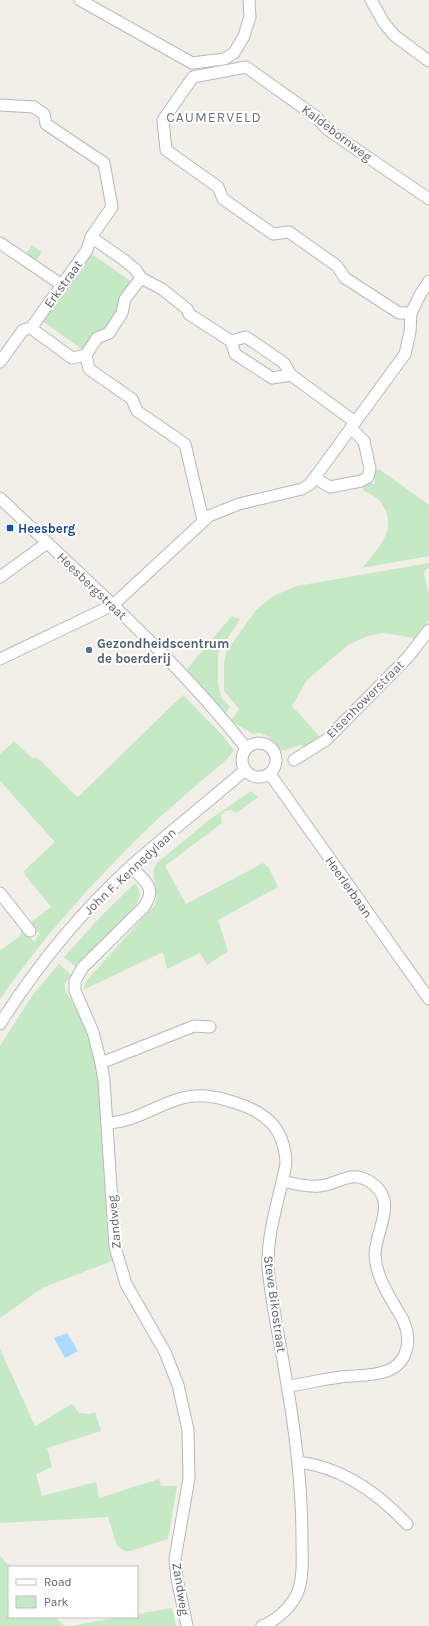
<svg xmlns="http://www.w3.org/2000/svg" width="429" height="1626" viewBox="0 0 429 1626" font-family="Karla,sans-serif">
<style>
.green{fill:#c5e8c5}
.water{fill:#aadaff}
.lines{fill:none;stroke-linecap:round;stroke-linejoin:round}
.minor-casing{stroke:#b5b8bc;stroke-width:13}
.minor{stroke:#fff;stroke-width:11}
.transit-dot{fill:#1a4fb4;stroke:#fff;stroke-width:1.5}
.service-dot{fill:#5c6f8a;stroke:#fff;stroke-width:1.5}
.labels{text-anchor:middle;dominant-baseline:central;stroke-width:4;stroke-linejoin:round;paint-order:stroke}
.street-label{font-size:13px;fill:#5f6368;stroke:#fff}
.transit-label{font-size:13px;font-weight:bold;fill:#164399;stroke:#fff;text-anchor:start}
.service-label{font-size:13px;font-weight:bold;fill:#4e5e75;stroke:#fff;text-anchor:start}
.neighbourhood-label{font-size:14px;letter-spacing:1px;fill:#70757a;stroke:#fff}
</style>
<rect width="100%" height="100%" fill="#f1efe8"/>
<g class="green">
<polygon points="32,245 42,252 36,261 26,254"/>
<polygon points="89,252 132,282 118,310 106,328 96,332 83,350 41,320"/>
<path d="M379,469L429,505V556L362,568C379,547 401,527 379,500C375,496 368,493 363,490L366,483L375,484L374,472Z"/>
<polygon points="429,563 429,568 425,570 424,574 429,595 429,620 414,639 404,636 382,633 365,637 348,645 307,680 292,706 321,738 306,747 301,745 282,751 279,748 269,737 260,733 253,734 231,721 239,709 224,691 224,663 226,652 256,610 273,596 297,586"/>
<polygon points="232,616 240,619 218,653 218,684 221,697 230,707 225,714 185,671"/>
<path d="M183,695L222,735L234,750L228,758C199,784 168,808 141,835C90,885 41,940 0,999V950L4,948L20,936L22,928L34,942L40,934L30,923L51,907L25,875L24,871L55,842L0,781V754L14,741L32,758H38L76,796H79Z"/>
<path d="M251,791L258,797L236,813L231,810L225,811L221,816L222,823L165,866L186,904L263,863L269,868L278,887L218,920L228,951L207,965L200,953L167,969L163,952L83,990L87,980L154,906C162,890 147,877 157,863L209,820Z"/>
<path d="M135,883C142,892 140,898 135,907L77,968L64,957L102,915Z"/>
<polygon points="59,964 71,975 65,984 65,990 85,1024 94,1051 99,1073 108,1221 112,1261 42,1288 0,1318 0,1046 34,993"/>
<polygon points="0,1349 35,1426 72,1404 79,1413 89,1414 95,1412 101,1431 47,1448 52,1467 36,1474 42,1496 96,1482 99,1498 159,1479 161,1486 177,1486 168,1539 130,1551 125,1551 117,1546 108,1517 0,1523"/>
<polygon points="0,1555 6,1563 14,1567 9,1567 9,1617 55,1617 64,1626 0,1626"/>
<polygon points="172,1608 176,1626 71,1626 120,1617 137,1617 137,1614"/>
</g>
<polygon class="water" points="67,1333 78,1351 65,1358 54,1338"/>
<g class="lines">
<g class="minor-casing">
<g id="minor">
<polyline points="80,0 192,63 224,59 234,53 244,36 247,26 250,17 249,0"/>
<polyline points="371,0 384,23 395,36 429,61"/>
<polyline points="0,105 34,107 44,114 46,124 104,163 112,207 91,237 87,250 31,328 23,330 0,362"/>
<polyline points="91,237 124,260 136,270 141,278 162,289 187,309 189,314 231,341 235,354 272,378 291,375 355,422"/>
<polyline points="0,243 62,285"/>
<polyline points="411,313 399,313 345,278 337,266 289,232 273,234 223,199 218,187 166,150 163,120 193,77 246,67 315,116 328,130 429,199"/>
<polyline points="31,328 72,358 86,355 89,369 132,399 137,411 185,444 203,520"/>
<polyline points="231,341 246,337 284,363 291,375"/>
<polyline points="86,355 97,338 109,333 122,313 125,299 141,278"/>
<polyline points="315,478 330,487 361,481 368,477 370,469 364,441 351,428"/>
<path d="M0,498C84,579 174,656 246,748"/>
<polyline points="0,577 47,543"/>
<polyline points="0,659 113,605 209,516 239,504 302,489 310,484 405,354 410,332 411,313 421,293 429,281"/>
<circle cx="259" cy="760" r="17"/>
<polyline points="294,760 326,740 408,657 429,630"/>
<polyline points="270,774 429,999"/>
<path d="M131,867C145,881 158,888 143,908L83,967L75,981V991L93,1032L101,1063L104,1081L115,1247L126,1284L165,1352L178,1385L188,1430L189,1478L175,1559L177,1579L187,1626"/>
<polyline points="0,893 30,931"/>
<path d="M0,1024C36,967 81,912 131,866C168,833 207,803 245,770"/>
<polyline points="101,1063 194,1026 210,1027"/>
<path d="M107,1123C135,1122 156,1105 182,1098C200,1093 216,1096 233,1102C266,1112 285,1128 286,1164C279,1199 267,1232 268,1268C272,1307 281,1346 287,1385C296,1436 302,1488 302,1540C302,1557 304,1577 297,1594C290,1608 277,1620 262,1626"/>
<path d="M283,1181C294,1184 307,1187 319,1186C339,1185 352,1167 373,1184C398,1203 375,1231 375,1255C376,1278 391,1299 402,1318C407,1328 409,1337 407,1347C401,1379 365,1374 341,1377C323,1379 306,1384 288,1386"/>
<path d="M298,1462C341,1467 378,1493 407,1524"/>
</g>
</g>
<use href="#minor" class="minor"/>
</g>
<rect class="transit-dot" x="6" y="524" width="8" height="8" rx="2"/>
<circle class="service-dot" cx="89" cy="650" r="4"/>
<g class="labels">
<g class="street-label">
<text transform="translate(337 133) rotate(37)">Kaldebornweg</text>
<text transform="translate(63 284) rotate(-54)">Erkstraat</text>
<text transform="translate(92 586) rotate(44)">Heesbergstraat</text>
<text transform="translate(365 699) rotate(-45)">Eisenhowerstraat</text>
<text transform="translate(130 871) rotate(-43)">John F. Kennedylaan</text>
<text transform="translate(349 887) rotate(55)">Heerlerbaan</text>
<text transform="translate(114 1222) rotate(-95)">Zandweg</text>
<text transform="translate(275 1304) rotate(82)">Steve Bikostraat</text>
<text transform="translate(181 1589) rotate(81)">Zandweg</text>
</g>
<g class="transit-label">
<text x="18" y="528">Heesberg</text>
</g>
<g class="service-label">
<text x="97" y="643">Gezondheidscentrum<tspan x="97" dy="15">de boerderij</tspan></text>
</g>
<g class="neighbourhood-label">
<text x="214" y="117">CAUMERVELD</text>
</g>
</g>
<rect x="8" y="1566" width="130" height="52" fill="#ffffff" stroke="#bfc1c3"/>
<rect x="16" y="1579" width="20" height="6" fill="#ffffff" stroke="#bfc1c3"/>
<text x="44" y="1586" font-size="12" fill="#5f6368">Road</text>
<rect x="16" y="1596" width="20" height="12" fill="#c5e8c5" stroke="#bfc1c3"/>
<text x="44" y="1606" font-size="12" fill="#5f6368">Park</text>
</svg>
